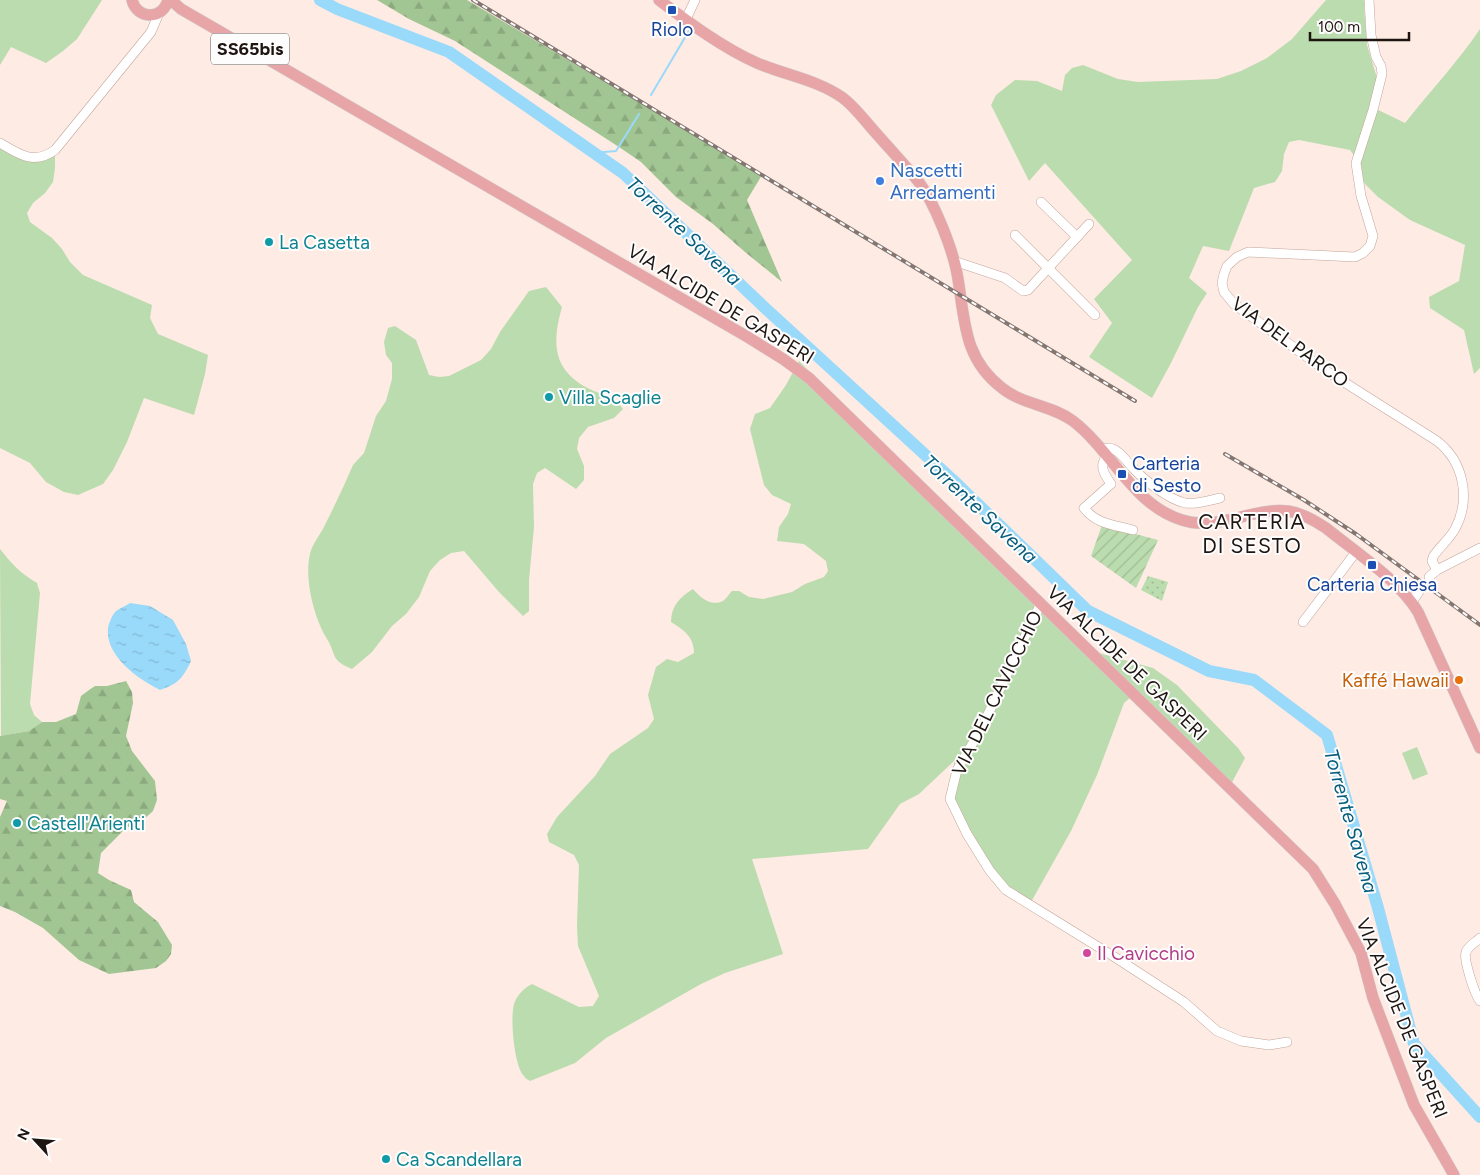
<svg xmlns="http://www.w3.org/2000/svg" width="1480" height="1175" viewBox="0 0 1480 1175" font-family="Figtree,sans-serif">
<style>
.grass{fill:#bbdcae}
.forest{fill:url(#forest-firs)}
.park{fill:url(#park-dots)}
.garden{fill:url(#garden-furrows)}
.water{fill:url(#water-ripples)}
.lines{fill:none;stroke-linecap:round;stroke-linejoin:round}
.stream{stroke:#99d9fa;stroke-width:2}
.river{stroke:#99d9fa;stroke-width:12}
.minor-casing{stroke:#c2a59a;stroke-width:10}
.major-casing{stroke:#d2d0cf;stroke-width:12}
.minor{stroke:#fff;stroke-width:9}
.major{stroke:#e8a5a7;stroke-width:11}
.rail-casing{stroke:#847670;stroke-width:4}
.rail{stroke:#fdfdfd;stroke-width:2;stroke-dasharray:5.5;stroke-linecap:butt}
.transit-dot{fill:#1a4fb4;stroke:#fdfdfd;stroke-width:2}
.shop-dot{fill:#3f7fe0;stroke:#fdfdfd;stroke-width:2}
.culture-dot{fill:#0f9aa8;stroke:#fdfdfd;stroke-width:2}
.food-dot{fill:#e8710a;stroke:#fdfdfd;stroke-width:2}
.hotel-dot{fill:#d1479c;stroke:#fdfdfd;stroke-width:2}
.labels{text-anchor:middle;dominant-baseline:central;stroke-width:4;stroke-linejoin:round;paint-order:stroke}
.shield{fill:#fdfdfd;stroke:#615a57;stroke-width:1}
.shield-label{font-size:18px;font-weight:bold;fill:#1e1410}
.transit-label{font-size:19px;fill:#164399;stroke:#fdfdfd}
.shop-label{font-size:19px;fill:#366cbe;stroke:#fdfdfd;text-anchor:start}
.culture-label{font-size:19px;fill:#0d838f;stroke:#fdfdfd;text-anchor:start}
.street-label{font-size:19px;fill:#1e1410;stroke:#fdfdfd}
.food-label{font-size:19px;fill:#c56008;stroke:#fdfdfd;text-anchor:end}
.hotel-label{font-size:19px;fill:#b23c85;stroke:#fdfdfd;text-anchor:start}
.water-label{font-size:20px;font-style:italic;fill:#075d7c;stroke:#fdfdfd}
.quarter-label{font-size:21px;letter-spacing:1px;fill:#1e1410;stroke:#fdfdfd}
</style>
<defs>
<pattern id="forest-firs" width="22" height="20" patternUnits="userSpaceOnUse" patternTransform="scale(1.25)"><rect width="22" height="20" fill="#a2c693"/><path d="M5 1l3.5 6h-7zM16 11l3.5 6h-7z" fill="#8ba97e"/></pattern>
<pattern id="park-dots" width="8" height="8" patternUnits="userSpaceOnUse" patternTransform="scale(1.25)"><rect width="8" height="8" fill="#bbdcae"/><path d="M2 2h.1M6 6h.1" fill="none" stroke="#a0bc95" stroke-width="1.8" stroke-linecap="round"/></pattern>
<pattern id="garden-furrows" width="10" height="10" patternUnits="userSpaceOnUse" patternTransform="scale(1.25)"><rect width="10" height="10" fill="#bbdcae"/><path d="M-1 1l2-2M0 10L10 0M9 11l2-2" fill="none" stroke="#a0bc95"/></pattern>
<pattern id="water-ripples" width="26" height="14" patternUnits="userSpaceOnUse" patternTransform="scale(1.25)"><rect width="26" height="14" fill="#99d9fa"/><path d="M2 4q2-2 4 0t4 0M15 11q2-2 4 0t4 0" fill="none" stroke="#83b9d5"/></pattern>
</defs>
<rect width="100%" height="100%" fill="#feebe4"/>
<g class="grass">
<polygon points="0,0 102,0 77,39 63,51 46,63 11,47 0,65"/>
<path d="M1326,0H1366L1364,7L1367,45L1377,78L1370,106L1405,123C1430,91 1458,62 1480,29V368L1474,374L1464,330L1430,308L1429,297L1459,281L1465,245L1410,220L1378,197L1361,180L1356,158L1350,150L1299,140L1289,142L1284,154L1282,171L1275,182L1254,188L1229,251L1203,246L1189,278L1207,293L1198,307L1171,363L1152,398L1089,357L1112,323L1094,299L1132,260L1045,163L1029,181L991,105L996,95L1015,80L1037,81L1062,91L1065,75L1072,68L1083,65L1118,79L1138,82L1217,79L1241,71L1267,58L1292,39Z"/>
<path d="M0,141C23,153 29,156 55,152V168L53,182L45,193L33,203L27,213L30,222L52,238L62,249L70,262L83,275L152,305L150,318L158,334L208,355L205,374L194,415L144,398L127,442L113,470L103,484L78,495L64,492L46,482L30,463L0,448Z"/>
<path d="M546,287L562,307C551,345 553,373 594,391C606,396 616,398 623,409L614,418L588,427L579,438L577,449L584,466V480L576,489L545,468L537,473L533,484L534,527L529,580V611L523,616L499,592L464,551L451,553L440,560L430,571L419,597L406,614L392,626L372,652L352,669C330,660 337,655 327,639C314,618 304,579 310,554C312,545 319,536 324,527C334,507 344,486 353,465L364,453L376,416L386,401L392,379V363L386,355L384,342L388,328L395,326L416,340L429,375L439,377L449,376L481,360L491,349L500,332L529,291Z"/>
<path d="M799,361L891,455L1092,651L1153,668L1177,685L1238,748L1245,758L1229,788L1131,697L1124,703L1097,775L1071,831L1031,902L999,882L954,812V761L919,794L900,804L868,849L752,859L783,954L725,973L701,984L606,1038L575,1063L530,1081C528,1080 525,1078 524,1076C514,1066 510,1018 514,1004C517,995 524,988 532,984L579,1007L593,1006L599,996L578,946L577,926L579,865L574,855L549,842L547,834L557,817L595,776L610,754L648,728L654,719L648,695L656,667L667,659L678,662L694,653C694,637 684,630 671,622C671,606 680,597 693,589C700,597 710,607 723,601C726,599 729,594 732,591H739L749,597L763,599L792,592L805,584L824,577L828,571L826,561L804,544L777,541L779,527L788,514L791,504L772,495L764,485L750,429L755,414L770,408L786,385Z"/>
<path d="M0,549C11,563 21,574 37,583L40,593L30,704L34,715L42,722L29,731L1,736Z"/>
<polygon points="1417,747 1428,774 1413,780 1402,753"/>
</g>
<g class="forest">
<polygon points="377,0 467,0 762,175 747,200 782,282 745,252 713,224 676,197 641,162 619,147 455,41 409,19"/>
<polygon points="126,681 132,692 133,703 126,736 132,751 155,781 157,800 153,811 142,821 126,828 101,853 98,873 109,880 131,890 134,902 158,922 172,945 171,954 166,961 156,968 109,974 79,960 43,928 15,912 0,906 0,817 7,801 0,799 0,736 29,731 42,722 56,722 76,714 81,696 89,690 95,686 107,686"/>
</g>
<polygon class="park" points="1148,576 1168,582 1162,601 1141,590"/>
<polygon class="garden" points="1102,525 1158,540 1136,588 1091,556"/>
<path class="water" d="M130,603L150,606L173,620L186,644L191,661C183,678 178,684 160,690C138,679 105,656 108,628C109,623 112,615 116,611C120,608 126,606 130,603Z"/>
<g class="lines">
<g class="stream">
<polyline points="651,95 690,29"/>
<polyline points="593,153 616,151 639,114"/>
</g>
<polyline class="river" points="320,0 337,9 449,52 623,173 764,307 957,484 1088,611 1209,671 1254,680 1327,735 1378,908 1414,1044 1480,1117"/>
<g class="minor-casing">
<g id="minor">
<path d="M1369,0L1371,35L1376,57L1381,66L1382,74L1373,110L1356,163L1361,196L1373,236L1370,246L1363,253L1355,257L1248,252L1237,257L1227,266L1224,274L1222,283L1224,292L1234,304L1325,370L1437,441C1464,462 1471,499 1455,529C1449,540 1439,547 1433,557L1432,561L1437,570"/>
<polyline points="686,19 695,0"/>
<path d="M0,143C20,155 34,165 55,150L151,32L159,13"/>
<polyline points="1041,202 1077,237"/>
<polyline points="1015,235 1095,315"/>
<polyline points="954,261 1005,278 1023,291 1028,290 1089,224"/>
<path d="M1102,449C1106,448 1109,447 1113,449C1121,452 1127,462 1133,468C1145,481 1168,499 1185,503C1196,505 1210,500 1220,498"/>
<path d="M1107,456C1098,466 1105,475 1111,484L1084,508C1096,524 1114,525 1133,530"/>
<polyline points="1429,577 1437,570 1480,548"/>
<polyline points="1412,602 1422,587"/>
<polyline points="1041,603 981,729 957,770 950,799 967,834 990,871 1006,890 1113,956 1184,1002 1217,1031 1241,1041 1269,1045 1287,1042"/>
<polyline points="1303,622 1356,552"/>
<path d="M1480,938C1476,942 1468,946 1466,952C1463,959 1475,995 1480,1001"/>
</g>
</g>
<g class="major-casing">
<g id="major">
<path d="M132,0C137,20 163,20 168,0"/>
<polyline points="171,0 181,9 746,336 783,359 809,378 1313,869 1335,904 1361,953 1373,998 1414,1105 1454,1175"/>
<path d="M659,0C688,22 723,48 757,63C785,75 818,80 843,98C855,107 865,121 875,132C889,148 904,164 918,181C935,203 954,252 958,279C965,322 964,359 1002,388C1023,405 1052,405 1073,421C1112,451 1133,505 1182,520C1218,532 1252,507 1288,511C1302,513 1314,520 1326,528C1354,551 1399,580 1418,612L1480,748"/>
</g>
</g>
<use href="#minor" class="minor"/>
<use href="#major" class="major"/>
<g class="rail-casing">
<g id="rail">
<polyline points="473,0 1135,401"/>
<polyline points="1225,454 1304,500 1356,534 1480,625"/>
</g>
</g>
<use href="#rail" class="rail"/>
</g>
<g class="transit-dot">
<rect x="667" y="5" width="10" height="10" rx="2.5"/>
<rect x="1117" y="469" width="10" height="10" rx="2.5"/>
<rect x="1367" y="560" width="10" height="10" rx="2.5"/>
</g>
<circle class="shop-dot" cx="880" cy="181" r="5"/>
<g class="culture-dot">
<circle cx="269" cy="242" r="5"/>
<circle cx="549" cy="397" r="5"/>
<circle cx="17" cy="823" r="5"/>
<circle cx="386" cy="1159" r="5"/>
</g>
<circle class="food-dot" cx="1459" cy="680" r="5"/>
<circle class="hotel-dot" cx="1087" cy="953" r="5"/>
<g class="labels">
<rect class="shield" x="211" y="33.5" width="78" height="31" rx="4"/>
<g class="shield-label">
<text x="250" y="49">SS65bis</text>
</g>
<g class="transit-label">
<text x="672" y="29">Riolo</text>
<text x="1132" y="463" text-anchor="start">Carteria<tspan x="1132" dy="22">di Sesto</tspan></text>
<text x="1372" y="584">Carteria Chiesa</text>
</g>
<g class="shop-label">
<text x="890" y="170">Nascetti<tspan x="890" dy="22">Arredamenti</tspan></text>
</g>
<g class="culture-label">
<text x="279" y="242">La Casetta</text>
<text x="559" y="397">Villa Scaglie</text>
<text x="27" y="823">Castell'Arienti</text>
<text x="396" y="1159">Ca Scandellara</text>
</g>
<g class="street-label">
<text transform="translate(721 304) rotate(31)">VIA ALCIDE DE GASPERI</text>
<text transform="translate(1290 342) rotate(36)">VIA DEL PARCO</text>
<text transform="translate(1127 663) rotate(44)">VIA ALCIDE DE GASPERI</text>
<text transform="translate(997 693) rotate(-64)">VIA DEL CAVICCHIO</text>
<text transform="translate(1402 1018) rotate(68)">VIA ALCIDE DE GASPERI</text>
</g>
<g class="food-label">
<text x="1449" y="680">Kaffé Hawaii</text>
</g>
<g class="hotel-label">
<text x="1097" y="953">Il Cavicchio</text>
</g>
<g class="water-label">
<text transform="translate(684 231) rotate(43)">Torrente Savena</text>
<text transform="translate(980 509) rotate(43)">Torrente Savena</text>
<text transform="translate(1351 821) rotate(74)">Torrente Savena</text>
</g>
<g class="quarter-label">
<text x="1252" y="521">CARTERIA<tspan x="1252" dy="24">DI SESTO</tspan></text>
</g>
</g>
<g transform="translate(35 1140) rotate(296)" stroke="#fdfdfd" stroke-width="4" paint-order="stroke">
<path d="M0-4L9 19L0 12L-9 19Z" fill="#1e1410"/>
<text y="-8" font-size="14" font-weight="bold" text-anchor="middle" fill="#1e1410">N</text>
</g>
<path d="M1310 32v8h99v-8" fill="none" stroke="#1e1410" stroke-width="2.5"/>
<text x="1318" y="32" font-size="15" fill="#1e1410" stroke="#fdfdfd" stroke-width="4" paint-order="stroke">100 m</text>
</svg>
